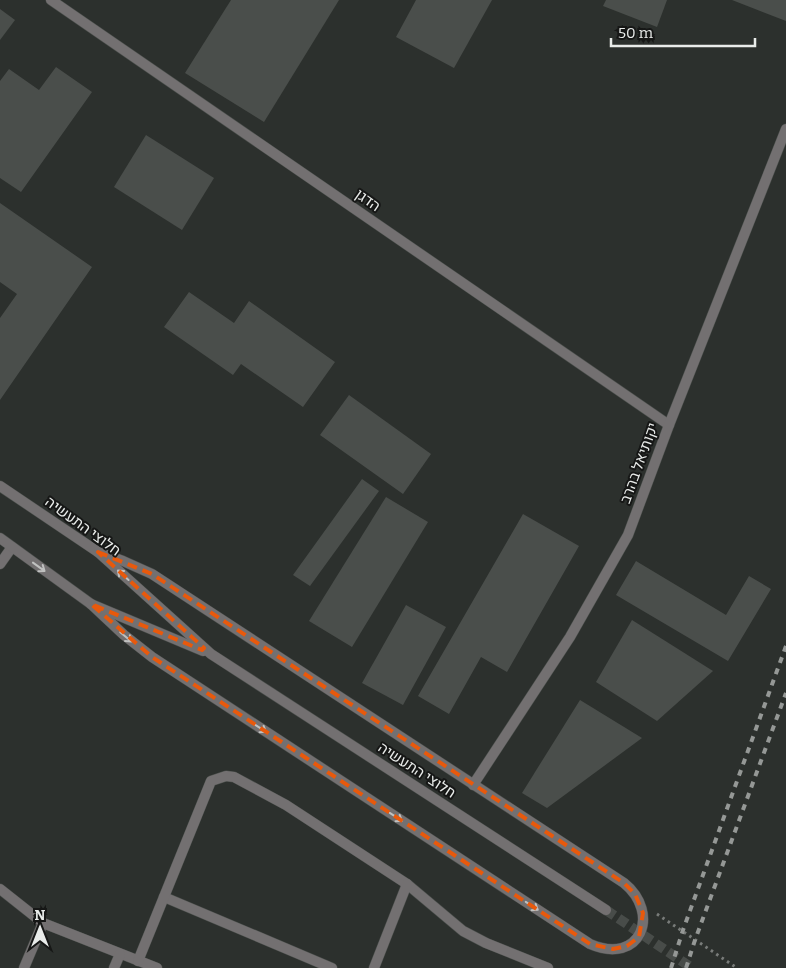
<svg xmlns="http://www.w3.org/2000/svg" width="786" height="968" viewBox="0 0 786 968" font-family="Bitter,Heebo,serif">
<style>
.building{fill:#4a4e4b}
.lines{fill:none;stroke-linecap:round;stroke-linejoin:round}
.tertiary-tunnel{stroke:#484c49;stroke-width:10;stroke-dasharray:10 5;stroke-linecap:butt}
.service-casing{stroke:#4a4e4b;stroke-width:11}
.minor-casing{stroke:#4a4e4b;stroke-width:11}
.tertiary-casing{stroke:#4a4e4b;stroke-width:11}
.path{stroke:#787b79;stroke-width:3;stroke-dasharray:2.5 4;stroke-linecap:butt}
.service{stroke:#737071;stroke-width:10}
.minor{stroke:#737071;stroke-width:10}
.tertiary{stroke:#737071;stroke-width:10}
.rail{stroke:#959896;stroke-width:4;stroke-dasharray:6 6;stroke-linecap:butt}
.oneway{stroke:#c0c1c0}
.marked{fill:none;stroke:#e8590c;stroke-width:4;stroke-dasharray:10 6;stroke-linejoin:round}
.labels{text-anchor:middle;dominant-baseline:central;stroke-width:4;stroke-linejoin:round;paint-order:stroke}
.street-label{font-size:15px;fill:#e9ecea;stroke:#161716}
</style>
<rect width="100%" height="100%" fill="#2c302d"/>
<g class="building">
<polygon points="231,0 339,0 264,122 185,73"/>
<polygon points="416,0 492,0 454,68 396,37"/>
<polygon points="606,0 667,0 657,27 603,6"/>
<polygon points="732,0 786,0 786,21"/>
<polygon points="0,9 15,20 0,40"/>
<polygon points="56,67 92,92 21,192 0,178 0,81 9,69 39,90"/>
<polygon points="146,135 214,178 182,230 114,187"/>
<polygon points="0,203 92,267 0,400 0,318 17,294 0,282"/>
<polygon points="189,292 234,323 249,301 335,362 303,407 241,364 233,375 164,327"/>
<polygon points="349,395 431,454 403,494 320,435"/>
<polygon points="362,479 379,491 310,586 293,575"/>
<polygon points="386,497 428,522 352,647 309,621"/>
<polygon points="523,514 579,546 507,672 481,657 449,714 418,696"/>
<polygon points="636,561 726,615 749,576 771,589 728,661 616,595"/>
<polygon points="406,605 446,627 403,705 362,683"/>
<polygon points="632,620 713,671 657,721 596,682"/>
<polygon points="580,700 642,738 547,808 522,793"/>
</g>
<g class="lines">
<polyline class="tertiary-tunnel" points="606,910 692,968"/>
<g class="service-casing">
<g id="service">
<polyline points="164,897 332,968"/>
<polyline points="43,923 157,968"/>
<polyline points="138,961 211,781 226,776 234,777 286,805 407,884 463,931 486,943 548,968"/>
<polyline points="114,968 120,954"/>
<polyline points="374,968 407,884"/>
</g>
</g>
<g class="minor-casing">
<g id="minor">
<polyline points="51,0 669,425"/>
<polyline points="0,564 12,547"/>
<path d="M91,604L124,635L152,657L590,944C641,966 661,913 624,883L152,574L123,561L98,552"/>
<polyline points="473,785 570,637 628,535 669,425 786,129"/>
<polyline points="0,889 43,923 24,968"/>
</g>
</g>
<g class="tertiary-casing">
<g id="tertiary">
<polyline points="0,486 98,552 211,654 606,910"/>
<polyline points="0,538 91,604 203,651"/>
</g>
</g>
<polyline class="path" points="657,914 737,968"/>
<use href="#service" class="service"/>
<use href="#minor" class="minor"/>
<use href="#tertiary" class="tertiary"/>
<g class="rail">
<polyline points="671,968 683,930 786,646"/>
<polyline points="686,968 695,940 786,693"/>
</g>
</g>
<defs><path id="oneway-shaft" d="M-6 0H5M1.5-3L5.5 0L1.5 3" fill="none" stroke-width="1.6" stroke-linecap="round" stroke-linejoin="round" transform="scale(1.25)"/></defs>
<g class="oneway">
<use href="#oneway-shaft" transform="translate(39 567) rotate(36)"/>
<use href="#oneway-shaft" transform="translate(123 575) rotate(-138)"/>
<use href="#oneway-shaft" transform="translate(126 637) rotate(40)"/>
<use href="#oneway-shaft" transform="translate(260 728) rotate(33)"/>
<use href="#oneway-shaft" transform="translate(396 817) rotate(33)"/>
<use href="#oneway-shaft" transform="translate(532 906) rotate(33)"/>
</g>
<path class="marked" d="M98,552L152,574L624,883L635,894L643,913L639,937L627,946L613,949L590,944L152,657L91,604L202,650L204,648Z"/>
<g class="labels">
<g class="street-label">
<text transform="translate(368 200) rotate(35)">הדגן</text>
<text transform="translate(639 463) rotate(-70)">יקותיאל בהרב</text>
<text transform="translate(83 526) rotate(36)">חלוצי התעשיה</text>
<text transform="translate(417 770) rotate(33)">חלוצי התעשיה</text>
</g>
</g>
<g transform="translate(40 928)" stroke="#161716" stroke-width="4" paint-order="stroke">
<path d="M0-4L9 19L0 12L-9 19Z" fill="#e9ecea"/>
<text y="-8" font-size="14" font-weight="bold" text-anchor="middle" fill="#e9ecea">N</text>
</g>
<path d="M611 38v8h144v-8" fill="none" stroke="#e9ecea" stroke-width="2.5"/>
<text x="618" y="38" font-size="15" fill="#e9ecea" stroke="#161716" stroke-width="4" paint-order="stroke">50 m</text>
</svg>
